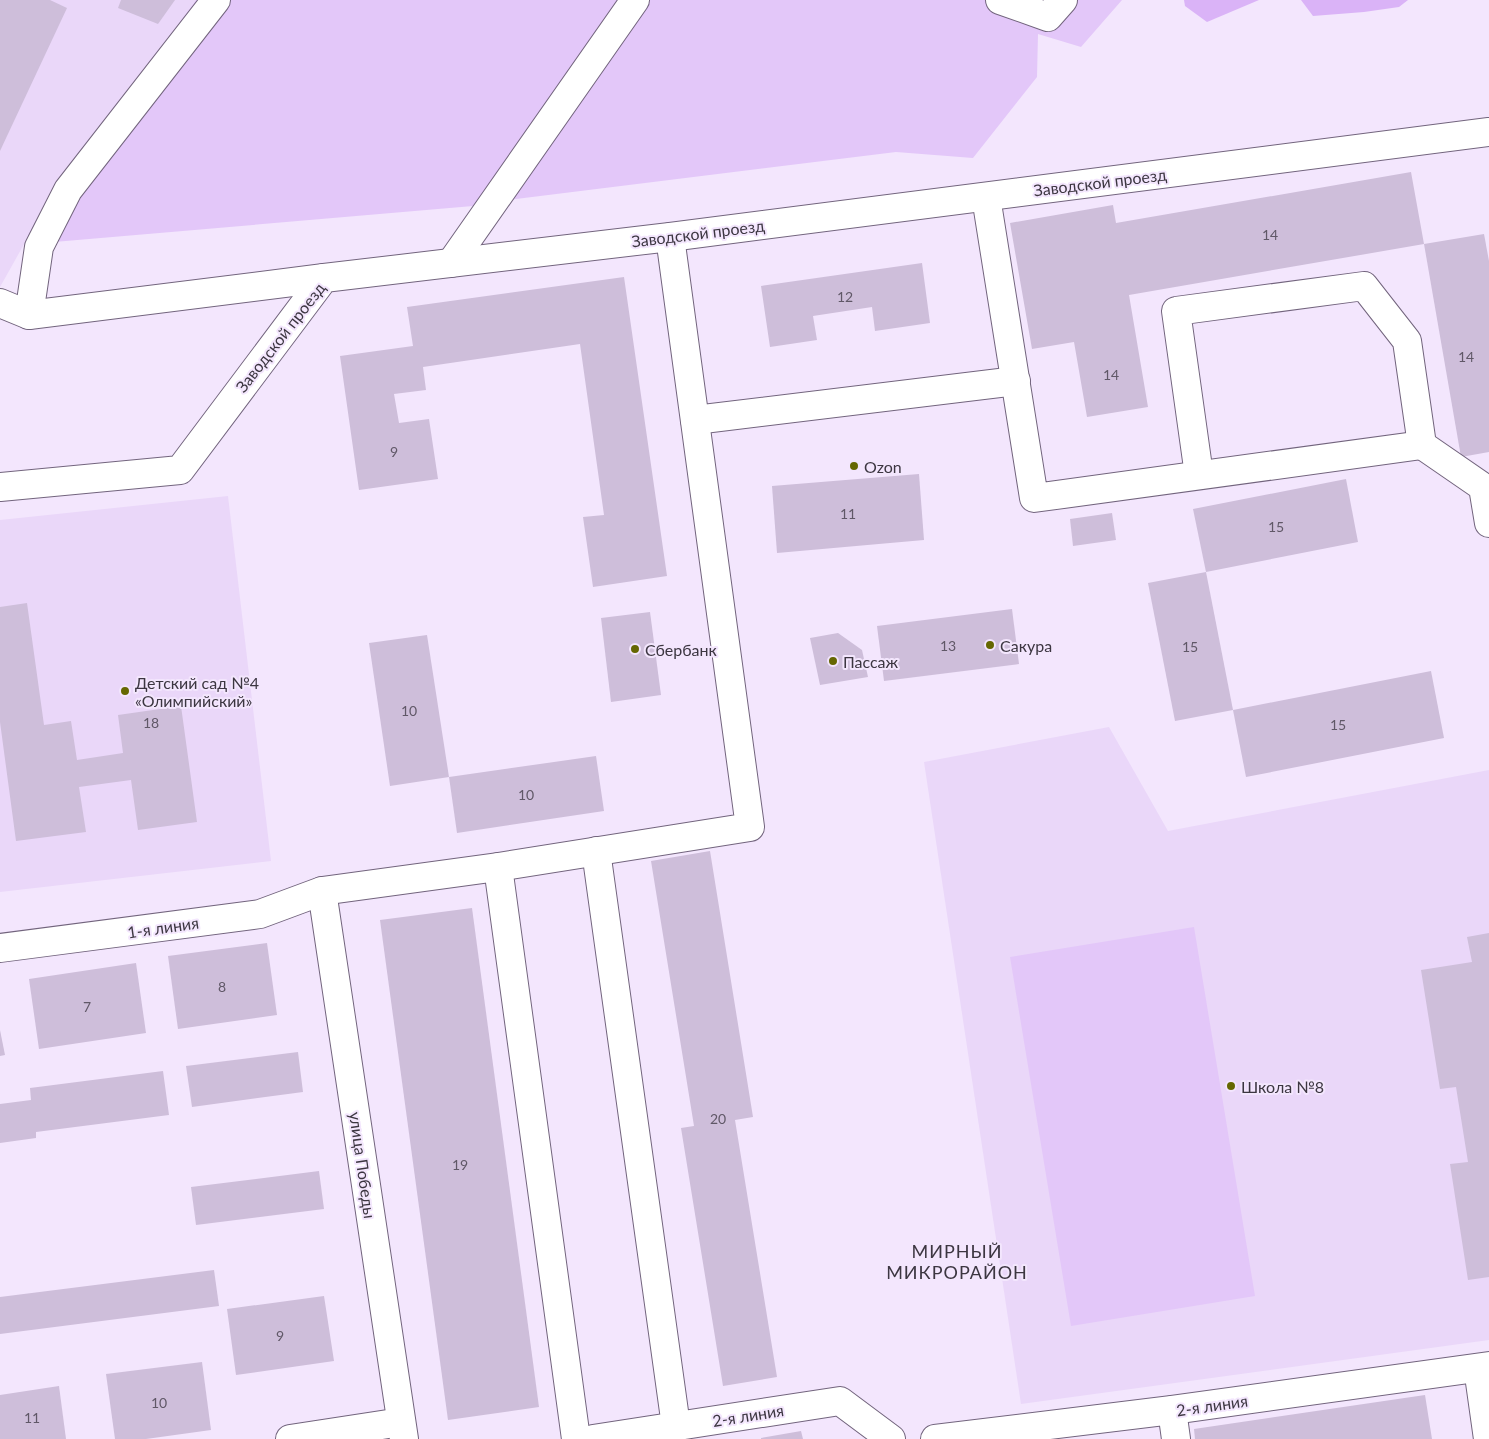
<svg xmlns="http://www.w3.org/2000/svg" width="1489" height="1439" viewBox="0 0 1489 1439" font-family="Lato,sans-serif">
<style>
.built{fill:#ead7f9}
.green{fill:#e3c7f9}
.water{fill:#dab3f7}
.building{fill:#cebeda}
.lines{fill:none;stroke-linecap:round;stroke-linejoin:round}
.minor-casing{stroke:#72647d;stroke-width:30}
.minor{stroke:#fff;stroke-width:28}
.poi-dot{fill:#656701;stroke:#f3e6fd;stroke-width:2}
.labels{text-anchor:middle;dominant-baseline:central;stroke-width:4;stroke-linejoin:round;paint-order:stroke}
.number-label{font-size:14px;fill:#605867}
.street-label{font-size:16px;fill:#3c3641;stroke:#f3e6fd}
.poi-label{font-size:16px;fill:#3c3641;stroke:#f3e6fd;text-anchor:start}
.neighbourhood-label{font-size:18px;letter-spacing:1px;fill:#3c3641;stroke:#f3e6fd}
</style>
<rect width="100%" height="100%" fill="#f3e6fd"/>
<g class="built">
<polygon points="0,0 196,0 107,124 51,196 0,287"/>
<polygon points="228,496 271,861 0,892 0,520"/>
<polygon points="1109,727 1168,831 1489,770 1489,1340 1021,1404 924,762"/>
</g>
<g class="green">
<polygon points="196,0 1122,0 1081,47 1038,34 1037,77 973,158 896,152 516,199 473,206 54,242 28,235 51,196 107,124"/>
<polygon points="1194,927 1255,1296 1071,1326 1010,957"/>
</g>
<g class="water">
<polygon points="1184,0 1259,0 1207,22 1185,6"/>
<polygon points="1301,0 1408,0 1399,7 1364,12 1313,16"/>
</g>
<g class="building">
<polygon points="0,0 50,0 67,8 0,151"/>
<polygon points="121,0 175,0 158,24 118,8"/>
<polygon points="1411,172 1424,244 1129,295 1148,407 1087,417 1074,342 1032,349 1010,223 1113,205 1116,223"/>
<polygon points="1484,234 1489,261 1489,452 1461,457 1424,244"/>
<polygon points="922,263 930,323 875,331 872,307 813,316 817,340 770,347 761,286"/>
<polygon points="624,277 667,576 593,587 583,517 604,515 580,344 423,367 426,390 394,394 399,423 429,419 438,479 359,490 340,356 413,346 407,307"/>
<polygon points="919,474 924,540 777,553 772,486"/>
<polygon points="1346,479 1358,542 1206,572 1193,509"/>
<polygon points="1112,513 1116,540 1073,546 1070,519"/>
<polygon points="1206,572 1233,710 1175,721 1148,583"/>
<polygon points="27,603 44,725 71,721 77,760 123,753 118,715 181,706 197,822 138,830 131,780 79,787 86,832 16,841 0,722 0,607"/>
<polygon points="1012,609 1019,664 884,681 877,626"/>
<polygon points="650,612 661,695 611,702 601,618"/>
<polygon points="838,633 862,650 868,677 820,685 810,638"/>
<polygon points="427,635 449,777 390,786 369,643"/>
<polygon points="1431,671 1444,738 1246,777 1233,710"/>
<polygon points="596,756 604,811 457,833 449,777"/>
<polygon points="710,851 753,1117 735,1120 777,1377 723,1386 681,1128 694,1126 651,861"/>
<polygon points="472,908 539,1407 448,1420 380,920"/>
<polygon points="1489,933 1489,1277 1468,1280 1450,1164 1468,1162 1456,1087 1440,1089 1421,970 1472,962 1467,937"/>
<polygon points="267,943 277,1015 178,1029 168,956"/>
<polygon points="136,963 146,1033 39,1049 29,979"/>
<polygon points="0,1030 5,1055 0,1056"/>
<polygon points="298,1052 303,1092 192,1107 186,1066"/>
<polygon points="163,1071 169,1115 36,1132 36,1138 0,1143 0,1104 31,1100 30,1088"/>
<polygon points="319,1171 324,1209 196,1225 191,1187"/>
<polygon points="214,1270 219,1306 0,1334 0,1297"/>
<polygon points="324,1296 334,1361 236,1375 227,1309"/>
<polygon points="202,1362 211,1430 146,1439 115,1439 106,1374"/>
<polygon points="59,1386 66,1439 0,1439 0,1395"/>
<polygon points="1425,1395 1432,1439 1195,1439 1194,1429"/>
<polygon points="801,1431 803,1439 761,1439 761,1438"/>
</g>
<g class="lines">
<g class="minor-casing">
<g id="minor">
<polyline points="1000,0 1048,17 1063,0"/>
<polyline points="986,197 1034,498 1422,445"/>
<polyline points="451,263 635,0"/>
<polyline points="0,303 29,315 324,278"/>
<polyline points="29,315 39,247 68,190 216,0"/>
<polyline points="695,420 1016,381"/>
<polyline points="1199,475 1176,311 1364,286 1407,341 1422,445 1483,487 1489,523"/>
<polyline points="0,487 180,470 324,278 670,237 1489,132"/>
<polyline points="596,851 676,1426"/>
<polyline points="498,867 576,1439"/>
<polyline points="322,891 404,1439"/>
<polyline points="0,948 260,914 322,891 498,867 750,827 670,237"/>
<polyline points="1478,1368 1488,1439"/>
<polyline points="1172,1410 1176,1439"/>
<polyline points="290,1439 401,1422"/>
<polyline points="593,1439 840,1401 891,1439"/>
<polyline points="935,1439 1172,1410 1489,1366"/>
</g>
</g>
<use href="#minor" class="minor"/>
</g>
<g class="poi-dot">
<circle cx="854" cy="466" r="5"/>
<circle cx="990" cy="645" r="5"/>
<circle cx="635" cy="649" r="5"/>
<circle cx="833" cy="661" r="5"/>
<circle cx="125" cy="691" r="5"/>
<circle cx="1231" cy="1086" r="5"/>
</g>
<g class="labels">
<g class="number-label">
<text x="1270" y="234">14</text>
<text x="845" y="296">12</text>
<text x="1466" y="356">14</text>
<text x="1111" y="374">14</text>
<text x="394" y="451">9</text>
<text x="848" y="513">11</text>
<text x="1276" y="526">15</text>
<text x="948" y="645">13</text>
<text x="1190" y="646">15</text>
<text x="409" y="710">10</text>
<text x="151" y="722">18</text>
<text x="1338" y="724">15</text>
<text x="526" y="794">10</text>
<text x="222" y="986">8</text>
<text x="87" y="1006">7</text>
<text x="718" y="1118">20</text>
<text x="460" y="1164">19</text>
<text x="280" y="1335">9</text>
<text x="159" y="1402">10</text>
<text x="32" y="1417">11</text>
</g>
<g class="street-label">
<text transform="translate(1100 182) rotate(-7)">Заводской проезд</text>
<text transform="translate(698 233) rotate(-7)">Заводской проезд</text>
<text transform="translate(280 337) rotate(-52)">Заводской проезд</text>
<text transform="translate(163 927) rotate(-8)">1-я линия</text>
<text transform="translate(363 1165) rotate(82)">улица Победы</text>
<text transform="translate(1212 1405) rotate(-8)">2-я линия</text>
<text transform="translate(748 1415) rotate(-9)">2-я линия</text>
</g>
<g class="poi-label">
<text x="864" y="466">Ozon</text>
<text x="1000" y="645">Сакура</text>
<text x="645" y="649">Сбербанк</text>
<text x="843" y="661">Пассаж</text>
<text x="135" y="682">Детский сад №4<tspan x="135" dy="18">«Олимпийский»</tspan></text>
<text x="1241" y="1086">Школа №8</text>
</g>
<g class="neighbourhood-label">
<text x="957" y="1251">МИРНЫЙ<tspan x="957" dy="21">МИКРОРАЙОН</tspan></text>
</g>
</g>
</svg>
